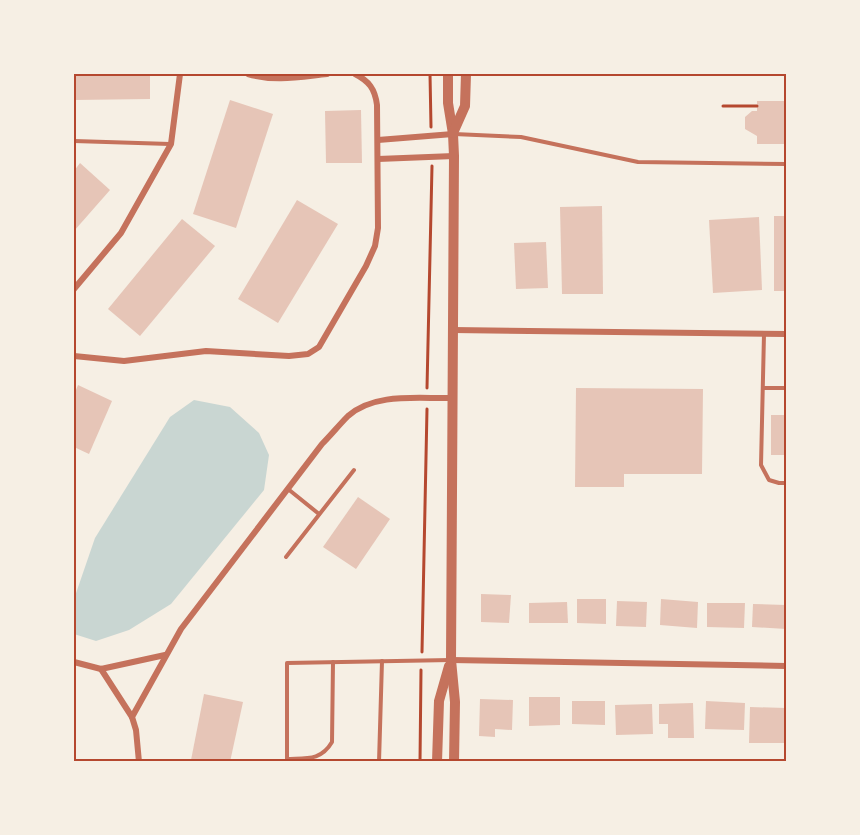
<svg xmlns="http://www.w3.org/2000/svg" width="860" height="835" viewBox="0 0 860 835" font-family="'Space Grotesk',sans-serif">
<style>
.water{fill:#c9d6d2}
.building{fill:#e6c5b7}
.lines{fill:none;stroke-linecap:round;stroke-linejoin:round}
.path{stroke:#b5482f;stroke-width:3}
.service{stroke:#c5725c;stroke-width:4}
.minor{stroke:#c5725c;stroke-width:6}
.tertiary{stroke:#c5725c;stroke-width:10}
.neatline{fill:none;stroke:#b5482f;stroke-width:2}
</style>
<rect width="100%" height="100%" fill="#f6efe4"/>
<polygon class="water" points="194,400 230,407 259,433 269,455 264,490 171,604 129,630 96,641 74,634 74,599 95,538 170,417"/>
<g class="building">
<polygon points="74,74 150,74 150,99 74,100"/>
<polygon points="230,100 273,114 236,228 193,214"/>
<polygon points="757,101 786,101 786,144 757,144 757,136 745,129 745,117 752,111 757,111"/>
<polygon points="361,110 362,163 326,163 325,111"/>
<polygon points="80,163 110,190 74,231 74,171"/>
<polygon points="297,200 338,224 278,323 238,299"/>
<polygon points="602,206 603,294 562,294 560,207"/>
<rect x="774" y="216" width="12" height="75"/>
<polygon points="759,217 762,290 713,293 709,220"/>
<polygon points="182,219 215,246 140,336 108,309"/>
<polygon points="546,242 548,288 516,289 514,243"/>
<polygon points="78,385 112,401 89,454 74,447 74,395"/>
<polygon points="576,388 703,389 702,474 624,474 624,487 575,487"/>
<rect x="771" y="415" width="15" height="40"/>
<polygon points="358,497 390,519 356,569 323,547"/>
<polygon points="481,594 511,595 509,623 481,622"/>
<polygon points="577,599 606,599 606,624 577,623"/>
<polygon points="661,599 698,602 697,628 660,625"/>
<polygon points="617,601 647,602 646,627 616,626"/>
<polygon points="567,602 568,623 529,623 529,603"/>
<polygon points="707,603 745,603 744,628 707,627"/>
<polygon points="753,604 786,605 786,629 752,627"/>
<polygon points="204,694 243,702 230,762 191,760"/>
<polygon points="529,697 560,697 560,725 529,726"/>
<polygon points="480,699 513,700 512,730 495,729 495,737 479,736"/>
<polygon points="572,701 605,701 605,725 572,724"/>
<polygon points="706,701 745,703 744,730 705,729"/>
<polygon points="693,703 694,738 668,738 668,724 659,724 659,704"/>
<polygon points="652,704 653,734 616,735 615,705"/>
<polygon points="750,707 786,708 786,743 749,743"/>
</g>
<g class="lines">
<g class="path">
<polyline points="430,74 431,127"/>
<polyline points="723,106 757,106"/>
<polyline points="427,388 432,166"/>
<polyline points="422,652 427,409"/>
<polyline points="420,762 421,670"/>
</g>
<g class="service">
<polyline points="454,134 521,137 638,162 786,164"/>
<polyline points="74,141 170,144"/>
<polyline points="764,334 761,465 769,480 779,483 786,483"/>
<polyline points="763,388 786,388"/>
<polyline points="288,489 319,514"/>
<polyline points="286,557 354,470"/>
<path d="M287,759C306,758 321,761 332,742L333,662"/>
<polyline points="287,762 287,663 451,660"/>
<polyline points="379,762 382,661"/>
</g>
<g class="minor">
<path d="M248,74C275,82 299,77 327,74"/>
<polyline points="378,140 453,134"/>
<polyline points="378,159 454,156"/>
<polyline points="74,289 121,233 171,144 180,74"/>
<polyline points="453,330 786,334"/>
<path d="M74,356L124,361L206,351L289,356L308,354L319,347L366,266L375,246L378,228L377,105C375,89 369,81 355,74"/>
<polyline points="451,660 786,666"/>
<polyline points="74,662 101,669 165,655"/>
<polyline points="101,669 132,717"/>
<path d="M139,762L136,730L132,717L181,629L322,444C331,435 339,425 348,416C375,392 419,399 452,398"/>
</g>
<g class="tertiary">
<polyline points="448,74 448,103 453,134 454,156 451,660 455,702 454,762"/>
<polyline points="453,133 465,106 466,74"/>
<polyline points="437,762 439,701 449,666"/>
</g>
</g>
<rect width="860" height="835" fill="none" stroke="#f6efe4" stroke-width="150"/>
<rect x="75" y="75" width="710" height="685" class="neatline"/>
</svg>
